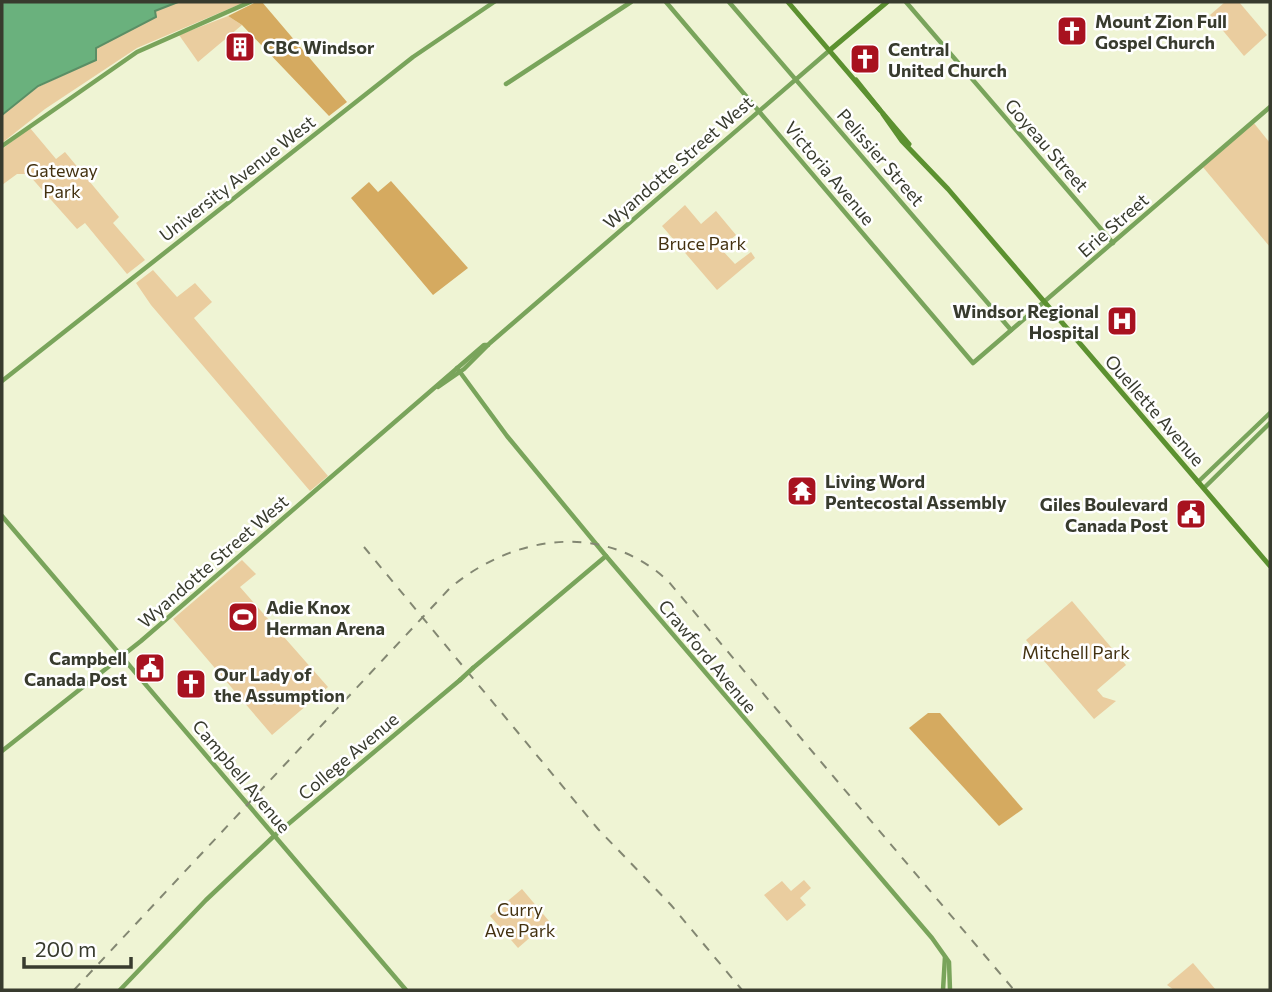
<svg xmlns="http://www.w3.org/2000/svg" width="1272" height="992" viewBox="0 0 1272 992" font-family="Commissioner,sans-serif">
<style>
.green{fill:#eacd9f}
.forest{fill:#d5aa60}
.water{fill:#6ab17d;stroke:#5b8e65;stroke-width:2}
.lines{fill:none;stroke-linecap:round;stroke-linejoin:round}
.secondary{stroke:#79a45b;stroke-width:4.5}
.primary{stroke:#5c9130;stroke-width:5}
.rail{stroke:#838772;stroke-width:2;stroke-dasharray:9 9;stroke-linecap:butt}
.secondary-bridge{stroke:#79a45b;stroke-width:4.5}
.labels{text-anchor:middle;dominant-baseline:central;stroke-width:5;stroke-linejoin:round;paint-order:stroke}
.poi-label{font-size:18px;font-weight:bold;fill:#383b2e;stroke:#fff;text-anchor:start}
.street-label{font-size:18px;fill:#383b2e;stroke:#fff}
.park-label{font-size:18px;fill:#433110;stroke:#fff}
</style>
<rect width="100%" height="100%" fill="#eff4d4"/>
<g class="green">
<polygon points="178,2 245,2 137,48 45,109 2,143 2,115 38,87 96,60 96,48 156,17 155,11"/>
<polygon points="1225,2 1239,2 1267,35 1244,56 1210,15"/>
<polygon points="228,16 242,25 198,62 179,35"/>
<polygon points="1253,122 1270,143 1270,247 1202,166"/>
<polygon points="30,128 56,159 65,152 119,217 113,223 145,260 127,274 85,223 77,229 28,174 17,174 2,185 2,149"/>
<polygon points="685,205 701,224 716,211 736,235 720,248 735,264 751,252 755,258 717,290 662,226"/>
<polygon points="153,270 177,297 195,283 212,302 194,318 328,476 310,491 151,305 136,283"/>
<polygon points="242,560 256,574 240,587 328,687 272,735 173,619"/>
<polygon points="1072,601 1126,665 1097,690 1103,697 1116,701 1094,719 1026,640"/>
<polygon points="804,880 811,888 800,898 806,905 787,921 764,895 782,881 791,891"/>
<polygon points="522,889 549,921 518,948 490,916"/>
<polygon points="1193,963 1216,990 1174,990 1167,985"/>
</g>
<g class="forest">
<polygon points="256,2 262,2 347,102 329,116 242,25 228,16"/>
<polygon points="391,181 468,268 433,295 351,198 369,182 378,192"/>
<polygon points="928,713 940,713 1023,809 999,826 909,728"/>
</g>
<polygon class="water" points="2,2 178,2 155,11 156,17 96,48 96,60 38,86 2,115"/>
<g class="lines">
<g class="secondary">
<polyline points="666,2 973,363 1270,107"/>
<polyline points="729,2 1011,330"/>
<polyline points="906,2 1113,243"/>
<polyline points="506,84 631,2"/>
<polyline points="2,146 137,52 250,2"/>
<polyline points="457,368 507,436 606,556 932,938 949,962 950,990"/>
<polyline points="2,381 413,57 494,2"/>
<polyline points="438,387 464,369 490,343 830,50"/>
<polyline points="1198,482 1270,413"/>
<polyline points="1204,488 1270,423"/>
<polyline points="2,516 406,990"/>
<polyline points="473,668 606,556"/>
<polyline points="2,751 141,641 484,345 488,345"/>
<polyline points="120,990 206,900 274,836 460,680"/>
<polyline points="943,990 945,957"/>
</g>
<g class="primary">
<polyline points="788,2 909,144"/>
<polyline points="830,50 887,2"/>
<polyline points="856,80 880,110"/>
<polyline points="883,114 902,141 948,189 1270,566"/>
</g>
<g class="rail">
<polyline points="364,547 598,829 671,905 742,990"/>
<path d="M74,990L450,588C513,535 604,521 668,581L1014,990"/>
</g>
<polyline class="secondary-bridge" points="460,680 473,668"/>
</g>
<defs>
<g id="church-square" transform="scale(1.575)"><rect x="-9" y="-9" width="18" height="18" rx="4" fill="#a8121f" stroke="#fff"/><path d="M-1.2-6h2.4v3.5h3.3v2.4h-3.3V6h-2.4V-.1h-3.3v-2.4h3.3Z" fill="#fff"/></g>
<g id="building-square" transform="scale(1.575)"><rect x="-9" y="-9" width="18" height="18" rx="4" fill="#a8121f" stroke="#fff"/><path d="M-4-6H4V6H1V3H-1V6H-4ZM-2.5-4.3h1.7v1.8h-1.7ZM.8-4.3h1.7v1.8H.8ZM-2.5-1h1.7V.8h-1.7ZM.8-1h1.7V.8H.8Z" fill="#fff"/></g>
<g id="hospital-square" transform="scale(1.575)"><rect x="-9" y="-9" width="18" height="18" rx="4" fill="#a8121f" stroke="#fff"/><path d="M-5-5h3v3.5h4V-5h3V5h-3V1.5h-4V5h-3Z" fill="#fff"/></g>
<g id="temple-square" transform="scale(1.575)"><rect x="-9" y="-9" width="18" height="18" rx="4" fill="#a8121f" stroke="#fff"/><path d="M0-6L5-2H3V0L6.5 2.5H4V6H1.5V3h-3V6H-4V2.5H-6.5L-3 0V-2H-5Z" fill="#fff"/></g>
<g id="civic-square" transform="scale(1.575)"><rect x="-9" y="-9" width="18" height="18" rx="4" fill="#a8121f" stroke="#fff"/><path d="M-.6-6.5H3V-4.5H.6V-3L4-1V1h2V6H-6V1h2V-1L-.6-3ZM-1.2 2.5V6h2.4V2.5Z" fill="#fff"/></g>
<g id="stadium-square" transform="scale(1.575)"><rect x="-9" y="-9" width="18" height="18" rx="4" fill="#a8121f" stroke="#fff"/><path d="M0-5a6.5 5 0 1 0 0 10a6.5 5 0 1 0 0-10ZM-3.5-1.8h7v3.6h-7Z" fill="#fff"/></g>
</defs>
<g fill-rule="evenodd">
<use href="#church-square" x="1072" y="31"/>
<use href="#building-square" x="240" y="47"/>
<use href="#church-square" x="865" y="59"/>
<use href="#hospital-square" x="1122" y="321"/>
<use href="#temple-square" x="802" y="491"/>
<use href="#civic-square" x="1191" y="514"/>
<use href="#stadium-square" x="243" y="617"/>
<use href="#civic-square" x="150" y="668"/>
<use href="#church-square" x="191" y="684"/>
</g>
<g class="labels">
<g class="poi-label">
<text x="1095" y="21">Mount Zion Full<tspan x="1095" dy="21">Gospel Church</tspan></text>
<text x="263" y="47">CBC Windsor</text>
<text x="888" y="49">Central<tspan x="888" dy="21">United Church</tspan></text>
<text x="1099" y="311" text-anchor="end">Windsor Regional<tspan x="1099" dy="21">Hospital</tspan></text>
<text x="825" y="481">Living Word<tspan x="825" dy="21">Pentecostal Assembly</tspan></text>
<text x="1168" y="504" text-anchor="end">Giles Boulevard<tspan x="1168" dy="21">Canada Post</tspan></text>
<text x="266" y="607">Adie Knox<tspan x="266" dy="21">Herman Arena</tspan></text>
<text x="127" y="658" text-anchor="end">Campbell<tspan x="127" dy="21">Canada Post</tspan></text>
<text x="214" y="674">Our Lady of<tspan x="214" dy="21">the Assumption</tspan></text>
</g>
<g class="street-label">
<text transform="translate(1047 145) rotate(49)">Goyeau Street</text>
<text transform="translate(881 157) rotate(49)">Pelissier Street</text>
<text transform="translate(678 162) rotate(-41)">Wyandotte Street West</text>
<text transform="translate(830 173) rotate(50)">Victoria Avenue</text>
<text transform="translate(237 178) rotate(-38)">University Avenue West</text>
<text transform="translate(1113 225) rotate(-41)">Erie Street</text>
<text transform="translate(1155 410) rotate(49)">Ouellette Avenue</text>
<text transform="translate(213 561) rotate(-41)">Wyandotte Street West</text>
<text transform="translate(708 656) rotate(50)">Crawford Avenue</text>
<text transform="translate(348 756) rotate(-40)">College Avenue</text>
<text transform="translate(242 776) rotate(50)">Campbell Avenue</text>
</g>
<g class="park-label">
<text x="62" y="170">Gateway<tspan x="62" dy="21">Park</tspan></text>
<text x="702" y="243">Bruce Park</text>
<text x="1076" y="652">Mitchell Park</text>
<text x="520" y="909">Curry<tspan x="520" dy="21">Ave Park</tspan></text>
</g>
</g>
<rect width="1272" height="992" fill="none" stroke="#383b2e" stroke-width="7"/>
<path d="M24 957v10h107v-10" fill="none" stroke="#383b2e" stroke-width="3.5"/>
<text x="35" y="957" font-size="21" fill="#383b2e" stroke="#ffffff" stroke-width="5" paint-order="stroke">200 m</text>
</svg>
